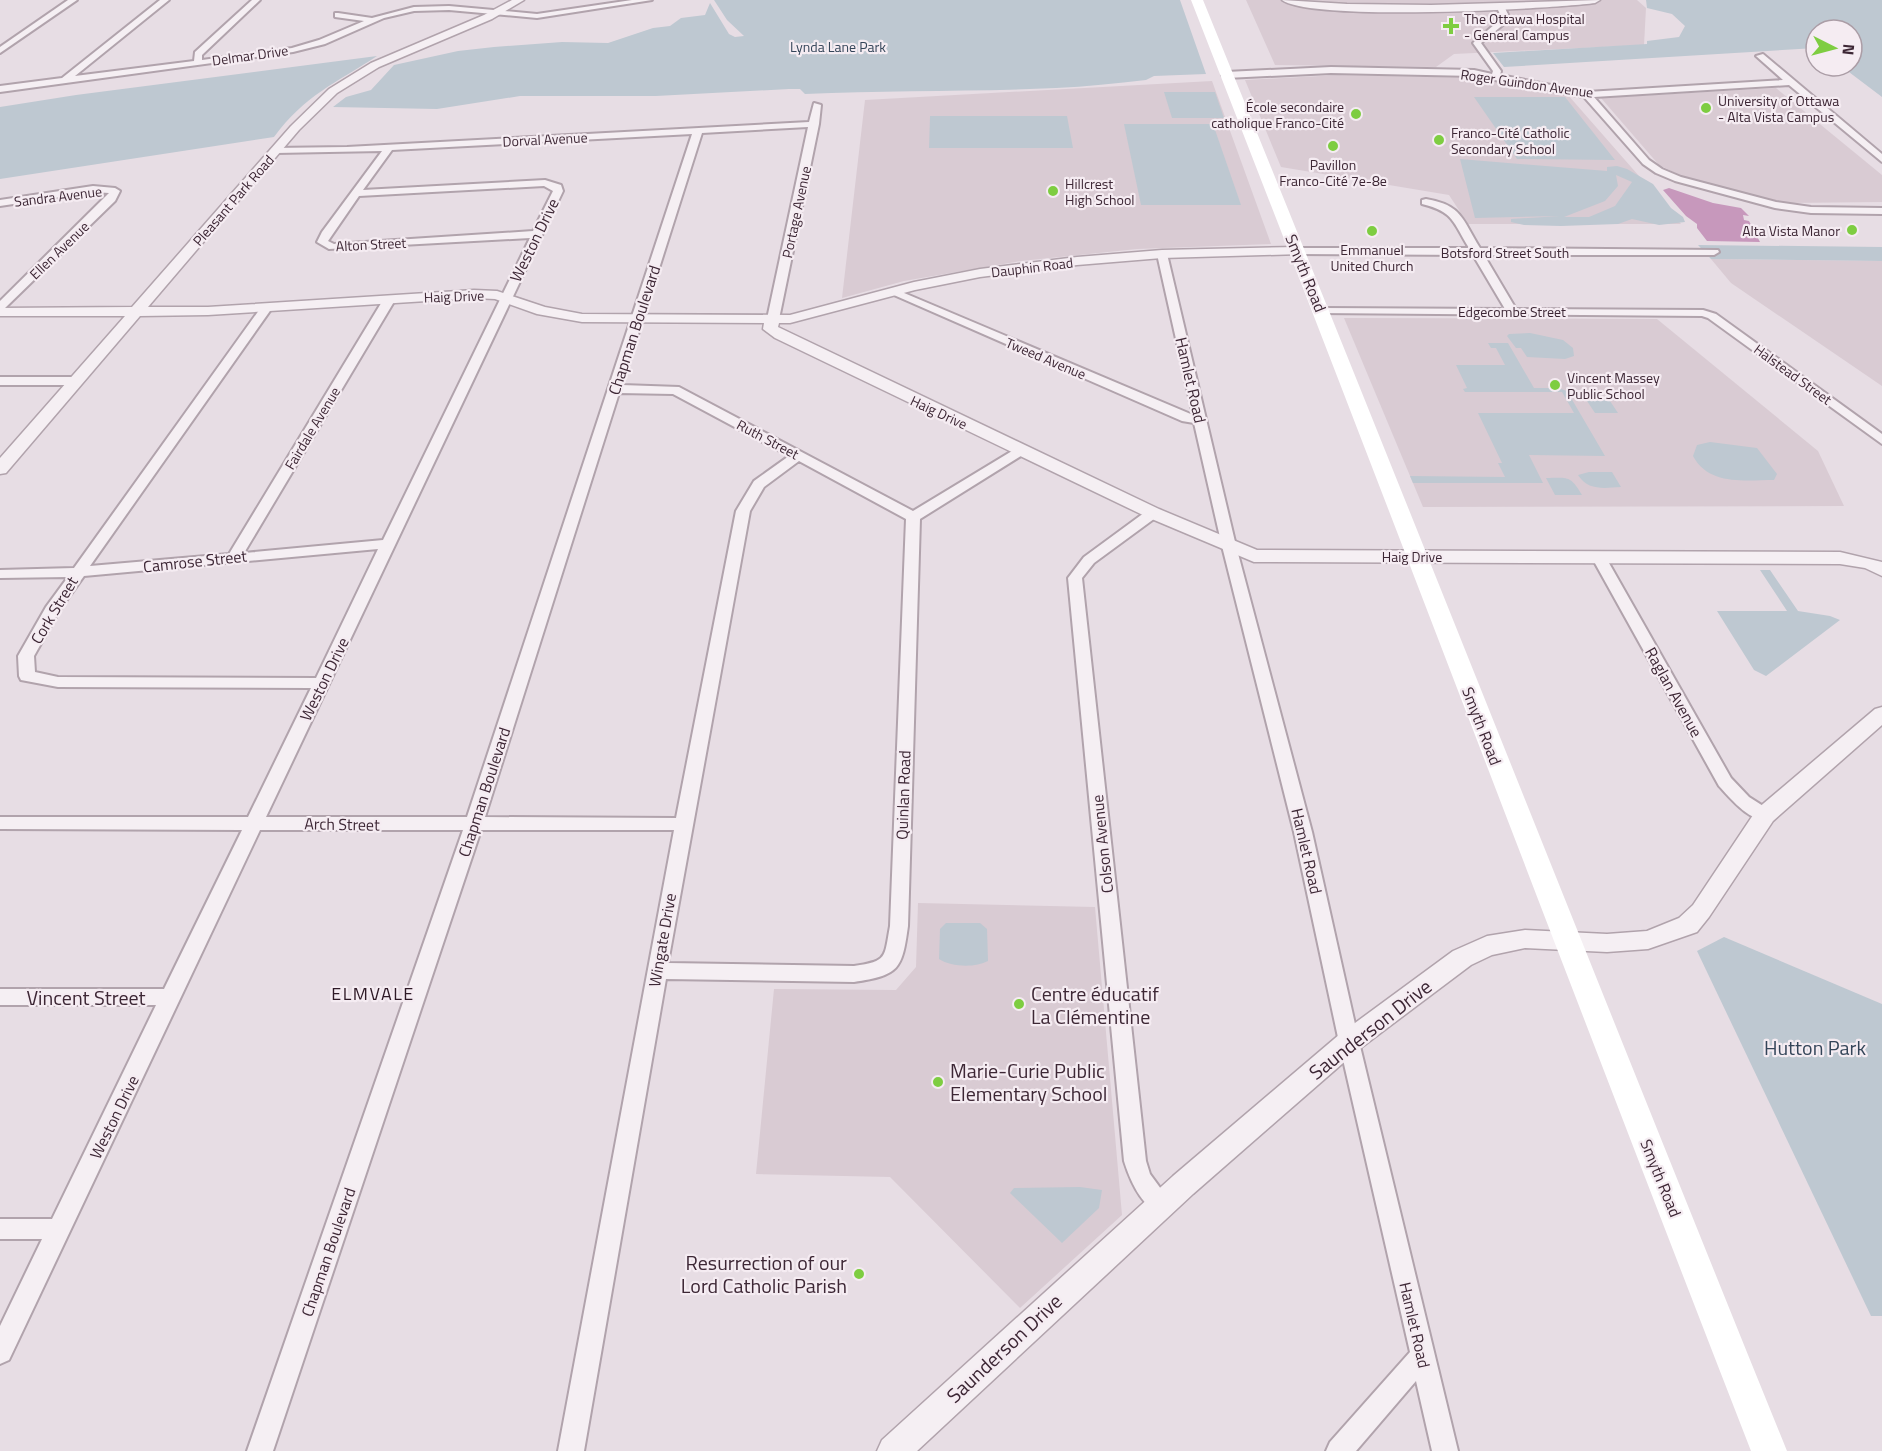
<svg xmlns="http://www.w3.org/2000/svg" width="1882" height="1451" viewBox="0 0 1882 1451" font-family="'Titillium Web',sans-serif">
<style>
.built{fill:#d9cbd3}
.green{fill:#bec8d1;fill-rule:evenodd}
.water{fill:#c798bc}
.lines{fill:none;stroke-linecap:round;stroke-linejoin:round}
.minor-casing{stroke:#b1a3ac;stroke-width:4}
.tertiary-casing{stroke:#b1a3ac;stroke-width:3}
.minor{fill:#f5eff3;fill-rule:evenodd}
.tertiary{fill:#f5eff3;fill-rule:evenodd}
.secondary{fill:#fff;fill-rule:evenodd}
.poi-dot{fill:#7ecd41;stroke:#f5ecf2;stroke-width:2}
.labels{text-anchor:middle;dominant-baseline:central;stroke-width:4.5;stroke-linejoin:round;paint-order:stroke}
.far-poi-label{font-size:14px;fill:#3d2735;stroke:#f5ecf2;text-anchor:start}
.far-park-label{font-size:14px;fill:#344559;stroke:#f5ecf2}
.far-street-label{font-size:14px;fill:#3d2735;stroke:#f5ecf2}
.street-label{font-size:16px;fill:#3d2735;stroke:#f5ecf2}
.neighbourhood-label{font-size:18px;letter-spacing:1.5px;fill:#2e1926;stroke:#f5ecf2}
.near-poi-label{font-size:20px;fill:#3d2735;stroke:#f5ecf2;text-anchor:start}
.near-street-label{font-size:20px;fill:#3d2735;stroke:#f5ecf2}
.near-park-label{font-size:20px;fill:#344559;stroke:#f5ecf2}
</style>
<rect width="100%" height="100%" fill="#e7dde4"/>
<g class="built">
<polygon points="1246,0 1637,0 1646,8 1644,45 1454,54 1436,67 1275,65"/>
<polygon points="1339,75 1481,78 1568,95 1681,224 1468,224 1449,195 1281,167 1245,80"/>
<polygon points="1212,81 1271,244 1137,249 1021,261 904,281 842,298 865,100"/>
<polygon points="1776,88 1882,175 1882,202 1786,203 1684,177 1659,165 1601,98"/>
<polygon points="1711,259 1882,261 1882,386 1731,283"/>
<polygon points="1344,318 1657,319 1818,451 1844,506 1423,507"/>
<polygon points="918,903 1095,907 1122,1215 1020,1308 890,1177 756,1174 774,989 896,990 916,967"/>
</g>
<g class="green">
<path d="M714,0H1180L1206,74L1154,76L1146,80C1116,83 1086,87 1056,88C972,92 888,90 805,94L800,89H789L656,96H520L437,109L333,107L346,97L371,90L394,65L458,51L494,47L562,42L608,43L653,28L670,26L681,18L705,15L710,3L729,34L735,37L744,36L727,20Z"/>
<polygon points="1646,0 1882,0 1882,97 1841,66 1852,66 1852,30 1816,30 1816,48 1504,67 1493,53 1647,44 1647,41 1679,37 1685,26 1672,14 1647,8"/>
<path d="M377,56C336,83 305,95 274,137L0,179V107L76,95Z"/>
<polygon points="1164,92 1215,92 1224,118 1172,118"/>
<polygon points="1474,97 1565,97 1615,160 1517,159"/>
<polygon points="930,116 1067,116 1073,148 929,148"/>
<polygon points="1124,124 1213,124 1241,205 1141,205"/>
<path d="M1460,159L1607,171V167L1617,166L1627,169L1653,184L1671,208L1683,217L1685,222L1659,225L1632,219L1618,224L1561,226L1524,225L1511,222V219L1560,216L1475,218ZM1616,175L1632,182L1615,206L1589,217H1564L1605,201L1618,186Z"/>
<polygon points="1698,245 1882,247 1882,261 1711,259"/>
<polygon points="1530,333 1563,340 1573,348 1574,356 1565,359 1527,357 1521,348 1516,348 1507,336 1509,334"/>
<polygon points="1488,343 1508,343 1534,388 1558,388 1567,391 1605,456 1529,455 1543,483 1413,483 1410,476 1505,477 1498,463 1502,463 1478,413 1574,413 1562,392 1465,392 1463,389 1467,388 1456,365 1505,365 1496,348 1491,348"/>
<polygon points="1585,398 1608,398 1618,413 1595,413"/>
<path d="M1710,442L1757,448L1777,474L1774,480C1745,480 1709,486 1693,456L1697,445Z"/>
<path d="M1589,472H1612L1621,487C1604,488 1588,491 1578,475Z"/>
<path d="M1546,478C1568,478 1570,475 1582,495H1555Z"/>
<polygon points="1760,570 1770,570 1798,611 1830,616 1840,620 1766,676 1754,670 1717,611 1787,611"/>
<path d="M946,923H980L987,929L988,961C975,968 951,967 939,959L940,929Z"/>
<polygon points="1724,937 1882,1004 1882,1316 1871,1316 1697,951"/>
<polygon points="1080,1187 1102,1190 1099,1208 1062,1243 1010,1193 1014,1188"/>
</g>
<polygon class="water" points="1669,188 1713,203 1741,208 1749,216 1743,215 1744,220 1749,221 1760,242 1707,241 1697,228 1697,224 1686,216 1663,190"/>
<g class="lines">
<g class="minor-casing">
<g id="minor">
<polygon points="68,0 77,0 0,53 0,47"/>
<polygon points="160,0 169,0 75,76 194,61 195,52 252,0 260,0 202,55 202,60 292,48 319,40 364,21 335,17 335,13 338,13 372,18 414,7 449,6 537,14 632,0 652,0 537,18 449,10 414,11 384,18 325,44 293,52 0,92 0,86 62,78"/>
<polygon points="1501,6 1505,8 1510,19 1481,43 1501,71 1500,75 1587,92 1783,80 1756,56 1763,54 1882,154 1882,162 1789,85 1594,97 1649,160 1662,169 1681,177 1776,202 1811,207 1882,208 1882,214 1811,213 1775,208 1675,181 1656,173 1643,164 1584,97 1474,76 1331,73 1226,78 1222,75 1226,72 1331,67 1474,70 1492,74 1493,71 1473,43 1502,18 1497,8"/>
<path d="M814,103L821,105L819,124L779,319L773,322L767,319L808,127L702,133L622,385L679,387L913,511L1017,448H1027L1029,451L920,519L908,926C902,970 899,975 854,982L666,979L584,1451H558L674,830H481L273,1451H247L463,830H260L9,1360L0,1364V1326L42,1239H0V1219H52L156,1005H0V989H164L242,830L0,829V817H248L311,688L58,687L21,680L19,676L18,656L46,607L68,577L0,578V570L74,568L262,306L266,305L272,308L90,566L229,554L383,300L389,297L395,300L244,553L383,540L530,238L329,249L317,242L322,232L382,151L276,153L271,150L273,148L347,147L809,122ZM692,134L467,817H266L563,191L561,185L545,180L363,190L392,150ZM544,186L553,191L533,231L334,244L328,241L359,196ZM619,393L673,394L789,456L754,481L736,511L676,818L485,817ZM799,461L906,519L890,926C884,958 888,961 854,966L668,963L750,511L764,487ZM378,549L316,678L58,677L35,672L34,656L61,608L84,576Z"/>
<polygon points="93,186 115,188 120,191 115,201 4,309 0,310 0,301 109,193 93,192 0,206 0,200"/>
<path d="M1426,199C1462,205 1462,219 1480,248L1718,250L1719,252L1714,255H1484L1516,309L1703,310L1716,314L1882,434V444L1708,318L1702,316L1318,313V309L1322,308L1505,309L1473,255L1296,254L1291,251L1296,248H1469C1453,222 1454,212 1422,204V200Z"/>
<polygon points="1162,251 1167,254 1236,546 1312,832 1359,1042 1458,1451 1432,1451 1416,1381 1356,1451 1326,1451 1330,1442 1410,1352 1339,1042 1294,832 1222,546 1194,423 1182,421 887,292 889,290 897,290 1193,415 1157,254"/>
<polygon points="0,377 76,377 82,381 76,385 0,385"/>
<path d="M1153,509L1158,510L1160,513L1158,516L1094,563L1082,578L1146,1161L1150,1174L1172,1204L1169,1211L1161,1214C1141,1206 1130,1180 1124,1161L1068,578L1084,557L1148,510Z"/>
<path d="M1598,552L1605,556L1731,778L1749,797L1771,811L1774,815L1771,819C1752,825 1731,799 1719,786L1591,556Z"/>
</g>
</g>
<g class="tertiary-casing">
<g id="tertiary">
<polygon points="512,0 524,0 492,19 379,67 337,93 299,130 148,307 208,307 474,290 497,291 545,307 582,314 790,315 914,282 980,269 1077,257 1162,250 1296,247 1301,248 1303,251 1301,254 1162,258 1077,265 980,277 915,290 790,323 779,323 778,327 1159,509 1257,550 1840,552 1882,562 1882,576 1865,568 1840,564 1254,562 1147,517 775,338 763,329 764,323 582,322 537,314 495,299 474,298 208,315 140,316 6,473 0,474 0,458 125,316 0,316 0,308 132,307 291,126 329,89 371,63 484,15"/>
<path d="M1282,0L1347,4L1431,5L1600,0L1595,3C1548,9 1312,22 1282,0Z"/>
<polygon points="1882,707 1882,725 1773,821 1709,917 1697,932 1648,949 1607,952 1525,948 1492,955 1471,965 1358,1050 1193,1194 917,1451 877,1451 882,1440 1173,1176 1340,1034 1453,951 1487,936 1525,930 1607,934 1647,931 1679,918 1693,905 1757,809 1875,709"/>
</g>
</g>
<use href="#minor" class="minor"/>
<use href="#tertiary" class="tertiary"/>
<path class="secondary" d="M1191,0H1203C1400,483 1591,968 1787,1451H1751C1563,968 1380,483 1191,0Z"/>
</g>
<g class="poi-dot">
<path d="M1448 17h6v6h6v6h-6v6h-6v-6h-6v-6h6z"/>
<circle cx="1706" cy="108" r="6"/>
<circle cx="1356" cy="114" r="6"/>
<circle cx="1439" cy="140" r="6"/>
<circle cx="1333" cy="146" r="6"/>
<circle cx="1053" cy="191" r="6"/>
<circle cx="1852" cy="230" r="6"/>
<circle cx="1372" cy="231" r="6"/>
<circle cx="1555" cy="385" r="6"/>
<circle cx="1019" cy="1004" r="6"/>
<circle cx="938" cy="1082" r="6"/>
<circle cx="859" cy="1274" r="6"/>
</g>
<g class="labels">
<g class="far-poi-label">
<text x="1464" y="18">The Ottawa Hospital<tspan x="1464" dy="16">- General Campus</tspan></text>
<text x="1718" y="100">University of Ottawa<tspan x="1718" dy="16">- Alta Vista Campus</tspan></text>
<text x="1344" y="106" text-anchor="end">École secondaire<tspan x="1344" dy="16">catholique Franco-Cité</tspan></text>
<text x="1451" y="132">Franco-Cité Catholic<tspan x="1451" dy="16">Secondary School</tspan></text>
<text x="1333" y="164" text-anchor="middle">Pavillon<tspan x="1333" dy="16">Franco-Cité 7e-8e</tspan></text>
<text x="1065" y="183">Hillcrest<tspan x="1065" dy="16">High School</tspan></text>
<text x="1840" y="230" text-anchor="end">Alta Vista Manor</text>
<text x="1372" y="249" text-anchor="middle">Emmanuel<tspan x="1372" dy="16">United Church</tspan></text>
<text x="1567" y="377">Vincent Massey<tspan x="1567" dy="16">Public School</tspan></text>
</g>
<g class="far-park-label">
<text x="838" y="46">Lynda Lane Park</text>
</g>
<g class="far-street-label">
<text transform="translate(250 55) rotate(-8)">Delmar Drive</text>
<text transform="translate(1527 83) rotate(8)">Roger Guindon Avenue</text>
<text transform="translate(545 139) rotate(-3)">Dorval Avenue</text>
<text transform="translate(58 196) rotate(-7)">Sandra Avenue</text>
<text transform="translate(233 200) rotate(-49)">Pleasant Park Road</text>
<text transform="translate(796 212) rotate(-78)">Portage Avenue</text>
<text transform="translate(371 244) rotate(-3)">Alton Street</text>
<text transform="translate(59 250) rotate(-44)">Ellen Avenue</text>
<text x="1505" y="252">Botsford Street South</text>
<text transform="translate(1032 267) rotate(-7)">Dauphin Road</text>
<text transform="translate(454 296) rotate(-2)">Haig Drive</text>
<text x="1512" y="311">Edgecombe Street</text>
<text transform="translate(1046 358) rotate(23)">Tweed Avenue</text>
<text transform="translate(1793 374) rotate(36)">Halstead Street</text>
<text transform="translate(939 412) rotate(25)">Haig Drive</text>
<text transform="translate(312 428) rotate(-59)">Fairdale Avenue</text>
<text transform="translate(768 439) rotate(28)">Ruth Street</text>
<text x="1412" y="556">Haig Drive</text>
</g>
<g class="street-label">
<text transform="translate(534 240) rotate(-64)">Weston Drive</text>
<text transform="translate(1306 273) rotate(68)">Smyth Road</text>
<text transform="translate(634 330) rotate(-72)">Chapman Boulevard</text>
<text transform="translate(1191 380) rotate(77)">Hamlet Road</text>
<text transform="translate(195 561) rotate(-6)">Camrose Street</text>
<text transform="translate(54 610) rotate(-59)">Cork Street</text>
<text transform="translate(324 679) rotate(-64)">Weston Drive</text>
<text transform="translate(1674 692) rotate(61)">Raglan Avenue</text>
<text transform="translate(1482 726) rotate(69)">Smyth Road</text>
<text transform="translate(484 792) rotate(-72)">Chapman Boulevard</text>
<text transform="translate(903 795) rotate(-88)">Quinlan Road</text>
<text transform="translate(342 824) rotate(1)">Arch Street</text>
<text transform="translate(1102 844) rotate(-96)">Colson Avenue</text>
<text transform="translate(1307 851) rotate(77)">Hamlet Road</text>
<text transform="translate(662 940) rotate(-80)">Wingate Drive</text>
<text transform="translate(114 1117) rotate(-64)">Weston Drive</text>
<text transform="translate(1661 1178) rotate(68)">Smyth Road</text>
<text transform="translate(328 1252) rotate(-71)">Chapman Boulevard</text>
<text transform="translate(1415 1325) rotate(77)">Hamlet Road</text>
</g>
<g class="neighbourhood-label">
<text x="373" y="993">ELMVALE</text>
</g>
<g class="near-poi-label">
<text x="1031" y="993">Centre éducatif<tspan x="1031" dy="23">La Clémentine</tspan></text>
<text x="950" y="1070">Marie-Curie Public<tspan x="950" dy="23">Elementary School</tspan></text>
<text x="847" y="1262" text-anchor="end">Resurrection of our<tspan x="847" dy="23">Lord Catholic Parish</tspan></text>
</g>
<g class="near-street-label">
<text x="86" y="997">Vincent Street</text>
<text transform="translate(1370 1029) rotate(-38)">Saunderson Drive</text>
<text transform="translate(1004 1348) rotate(-43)">Saunderson Drive</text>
</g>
<g class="near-park-label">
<text x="1815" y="1047">Hutton Park</text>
</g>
</g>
<g transform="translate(1834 48) rotate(96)"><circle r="28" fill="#f5ecf2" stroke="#ab9da6" stroke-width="1.5"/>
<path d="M0-4.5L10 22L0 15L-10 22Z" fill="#7ecd41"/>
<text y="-9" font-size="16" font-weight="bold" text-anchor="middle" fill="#3d2735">N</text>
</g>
</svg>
